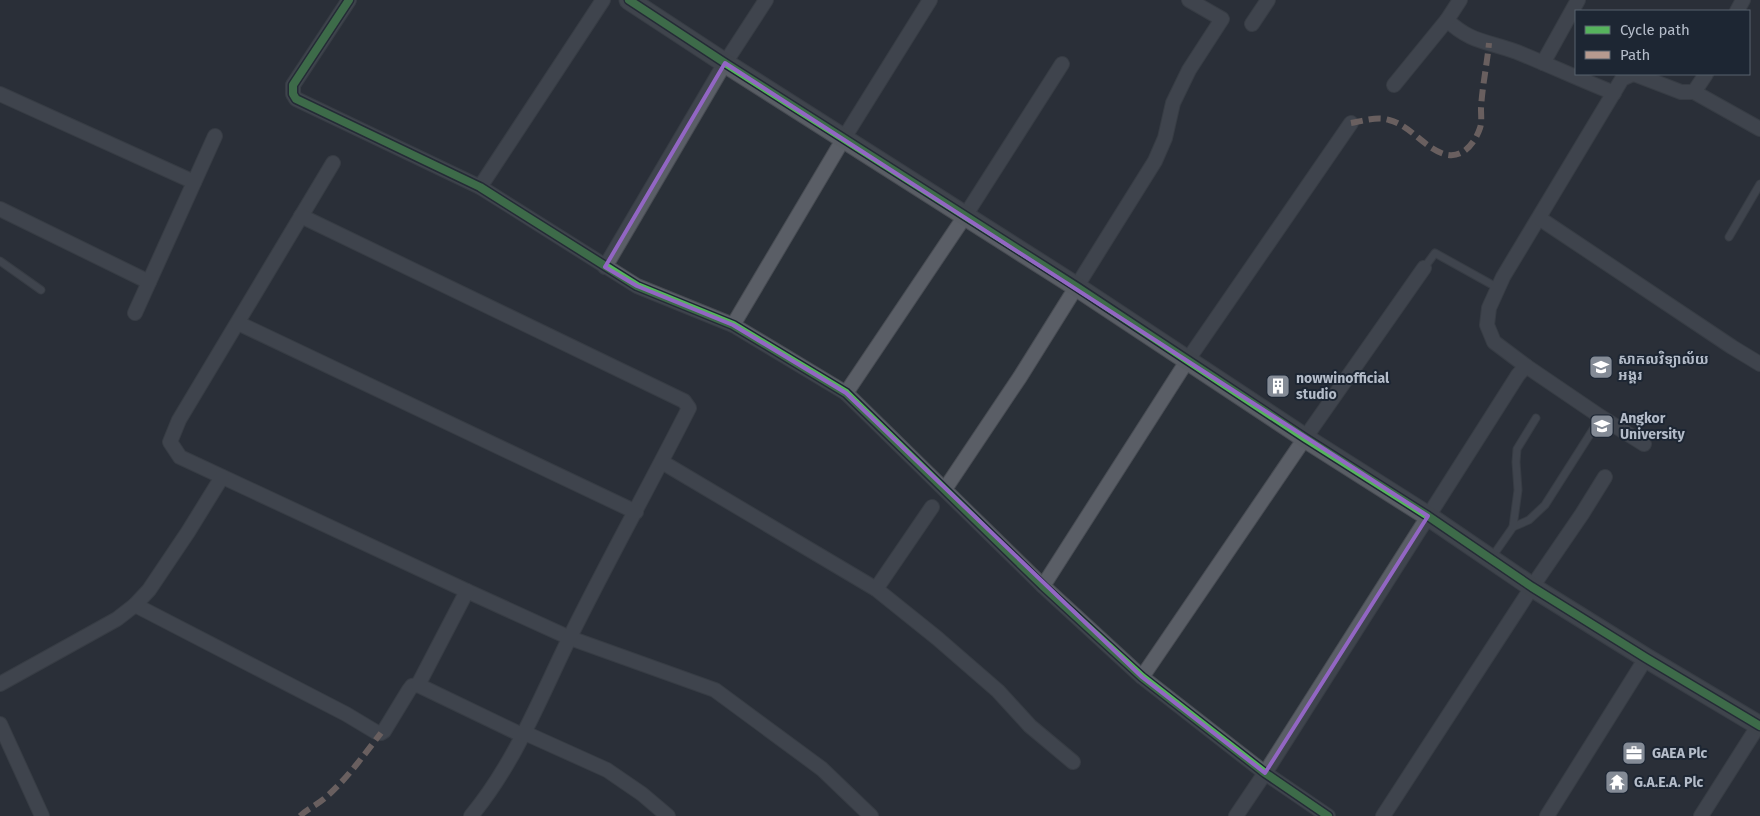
<svg xmlns="http://www.w3.org/2000/svg" width="1760" height="816" viewBox="0 0 1760 816" font-family="'Fira Sans','Noto Sans Khmer',sans-serif">
<style>
.lines{fill:none;stroke-linecap:round;stroke-linejoin:round}
.lane-casing{stroke:#484c53;stroke-width:9}
.street-casing{stroke:#484c53;stroke-width:16}
.secondary-casing{stroke:#484c53;stroke-width:21}
.lane{stroke:#5a5e66;stroke-width:7}
.street{stroke:#5a5e66;stroke-width:14}
.secondary{stroke:#595d64;stroke-width:19}
.quiet{stroke:#b69a8f;stroke-width:6;stroke-dasharray:12 6;stroke-linecap:butt}
.cycleway-casing{stroke:#1d2633;stroke-width:11}
.cycleway{stroke:#56b35d;stroke-width:8}
.marked{fill:none;stroke:#9266c3;stroke-width:4;stroke-linejoin:round}
.labels{text-anchor:middle;dominant-baseline:central;stroke-width:4;stroke-linejoin:round;paint-order:stroke}
.poi-label{font-size:14px;font-weight:bold;fill:#b4bcc9;stroke:#1d2633;text-anchor:start}
</style>
<rect width="100%" height="100%" fill="#2a3038"/>
<g class="lines">
<g class="lane-casing">
<g id="lane">
<polyline points="1729,237 1760,184"/>
<polyline points="0,261 41,290"/>
<polyline points="1424,268 1435,253 1498,288"/>
<polyline points="1513,527 1529,520 1545,505 1601,417"/>
<polyline points="1492,557 1513,527 1518,490 1516,462 1517,449 1536,418"/>
</g>
</g>
<g class="street-casing">
<g id="street">
<polyline points="349,0 293,85 293,94 296,99 480,187 637,286 733,325 846,393 1043,586 1142,677 1265,773 1328,816"/>
<polyline points="1737,11 1743,0"/>
<path d="M1447,20C1471,43 1488,41 1517,52C1549,65 1581,80 1614,93"/>
<polyline points="1252,24 1268,0"/>
<polyline points="1543,63 1578,0"/>
<polyline points="1633,74 1622,79 1503,277 1489,308 1487,325 1494,342 1526,366 1601,417 1644,444"/>
<polyline points="1634,74 1681,92 1694,92 1760,129"/>
<polyline points="1394,85 1447,20 1460,0"/>
<polyline points="1694,92 1706,74"/>
<polyline points="0,94 194,182"/>
<polyline points="333,163 179,420 170,442 180,457 467,591 570,638 715,690 822,769 871,816"/>
<polyline points="480,187 603,0"/>
<polyline points="0,209 149,282"/>
<path d="M301,216L684,401L689,408C650,485 608,560 570,637C540,698 515,763 471,816"/>
<polyline points="1539,218 1732,347 1760,364"/>
<polyline points="605,267 725,63 766,0"/>
<polyline points="135,313 215,136"/>
<polyline points="238,323 636,512"/>
<polyline points="733,325 844,138 930,0"/>
<polyline points="846,393 965,216 1062,64"/>
<polyline points="662,462 876,589 937,638 998,691 1030,726 1073,762"/>
<polyline points="945,489 1020,377 1155,161 1165,138 1173,103 1189,70 1222,19 1189,0"/>
<polyline points="1043,586 1187,361 1351,123"/>
<polyline points="876,589 932,507"/>
<polyline points="135,605 346,714 376,732 381,733 384,731 409,690 412,686 418,685 524,736"/>
<polyline points="1142,677 1305,438 1424,268"/>
<polyline points="0,684 117,619 135,605 149,590 188,532 222,477"/>
<polyline points="418,685 467,591"/>
<polyline points="0,724 42,816"/>
<polyline points="525,733 607,770 642,794 668,816"/>
<polyline points="1236,816 1265,773 1518,375 1526,366"/>
<polyline points="1383,816 1532,587 1582,514 1605,477"/>
<polyline points="1547,816 1646,658"/>
<polyline points="1701,816 1760,723"/>
</g>
</g>
<g class="secondary-casing">
<polyline id="secondary" points="629,0 725,63 1077,287 1305,438 1428,516 1532,587 1646,658 1760,726"/>
</g>
<use href="#lane" class="lane"/>
<use href="#street" class="street"/>
<use href="#secondary" class="secondary"/>
<g class="quiet">
<path d="M1351,123C1362,121 1378,116 1389,120C1410,125 1423,147 1444,154C1462,160 1475,143 1480,128C1482,122 1481,115 1481,109C1482,87 1487,65 1489,43"/>
<path d="M300,816C307,809 317,805 325,798C347,779 363,756 381,733"/>
</g>
<g class="cycleway-casing">
<g id="cycleway">
<polyline points="349,0 293,85 293,94 296,99 480,187 637,286 733,325 846,393 1043,586 1142,677 1265,773 1328,816"/>
<polyline points="629,0 725,63 1077,287 1305,438 1428,516 1532,587 1646,658 1760,726"/>
</g>
</g>
<use href="#cycleway" class="cycleway"/>
</g>
<path d="M0 0H1760V816H0ZM725,63L1428,516L1265,773L1142,677L846,393L733,325L637,286L605,267Z" fill="#2a3038" fill-opacity=".55" fill-rule="evenodd"/>
<path class="marked" d="M725,63L1428,516L1265,773L1142,677L846,393L733,325L637,286L605,267Z"/>
<defs>
<g id="university-square" transform="scale(1.25)"><rect x="-9" y="-9" width="18" height="18" rx="4" fill="#848b96" stroke="#1d2633"/><path d="M0-5L7-2L0 1L-7-2ZM-4 1L0 2.5L4 1V4Q0 6-4 4Z" fill="#fff"/></g>
<g id="building-square" transform="scale(1.25)"><rect x="-9" y="-9" width="18" height="18" rx="4" fill="#848b96" stroke="#1d2633"/><path d="M-4-6H4V6H1V3H-1V6H-4ZM-2.5-4.3h1.7v1.8h-1.7ZM.8-4.3h1.7v1.8H.8ZM-2.5-1h1.7V.8h-1.7ZM.8-1h1.7V.8H.8Z" fill="#fff"/></g>
<g id="office-square" transform="scale(1.25)"><rect x="-9" y="-9" width="18" height="18" rx="4" fill="#848b96" stroke="#1d2633"/><path d="M-6-3h4V-5.5h4V-3h4V5H-6ZM-1-4.5V-3h2v-1.5ZM-6 0V1H6V0Z" fill="#fff"/></g>
<g id="temple-square" transform="scale(1.25)"><rect x="-9" y="-9" width="18" height="18" rx="4" fill="#848b96" stroke="#1d2633"/><path d="M0-6L5-2H3V0L6.5 2.5H4V6H1.5V3h-3V6H-4V2.5H-6.5L-3 0V-2H-5Z" fill="#fff"/></g>
</defs>
<g fill-rule="evenodd">
<use href="#university-square" x="1601" y="367"/>
<use href="#building-square" x="1278" y="386"/>
<use href="#university-square" x="1602" y="426"/>
<use href="#office-square" x="1634" y="753"/>
<use href="#temple-square" x="1617" y="782"/>
</g>
<g class="labels">
<g class="poi-label">
<text x="1618" y="359">សាកលវិទ្យាល័យ<tspan x="1618" dy="16">អង្គរ</tspan></text>
<text x="1296" y="378">nowwinofficial<tspan x="1296" dy="16">studio</tspan></text>
<text x="1620" y="418">Angkor<tspan x="1620" dy="16">University</tspan></text>
<text x="1652" y="753">GAEA Plc</text>
<text x="1634" y="782">G.A.E.A. Plc</text>
</g>
</g>
<rect x="1575" y="10" width="175" height="65" fill="#1d2633" stroke="#59626f"/>
<rect x="1585" y="26" width="25" height="8" fill="#56b35d" stroke="#59626f"/>
<text x="1620" y="35" font-size="15" fill="#b4bcc9">Cycle path</text>
<rect x="1585" y="51" width="25" height="8" fill="#b69a8f" stroke="#59626f"/>
<text x="1620" y="60" font-size="15" fill="#b4bcc9">Path</text>
</svg>
